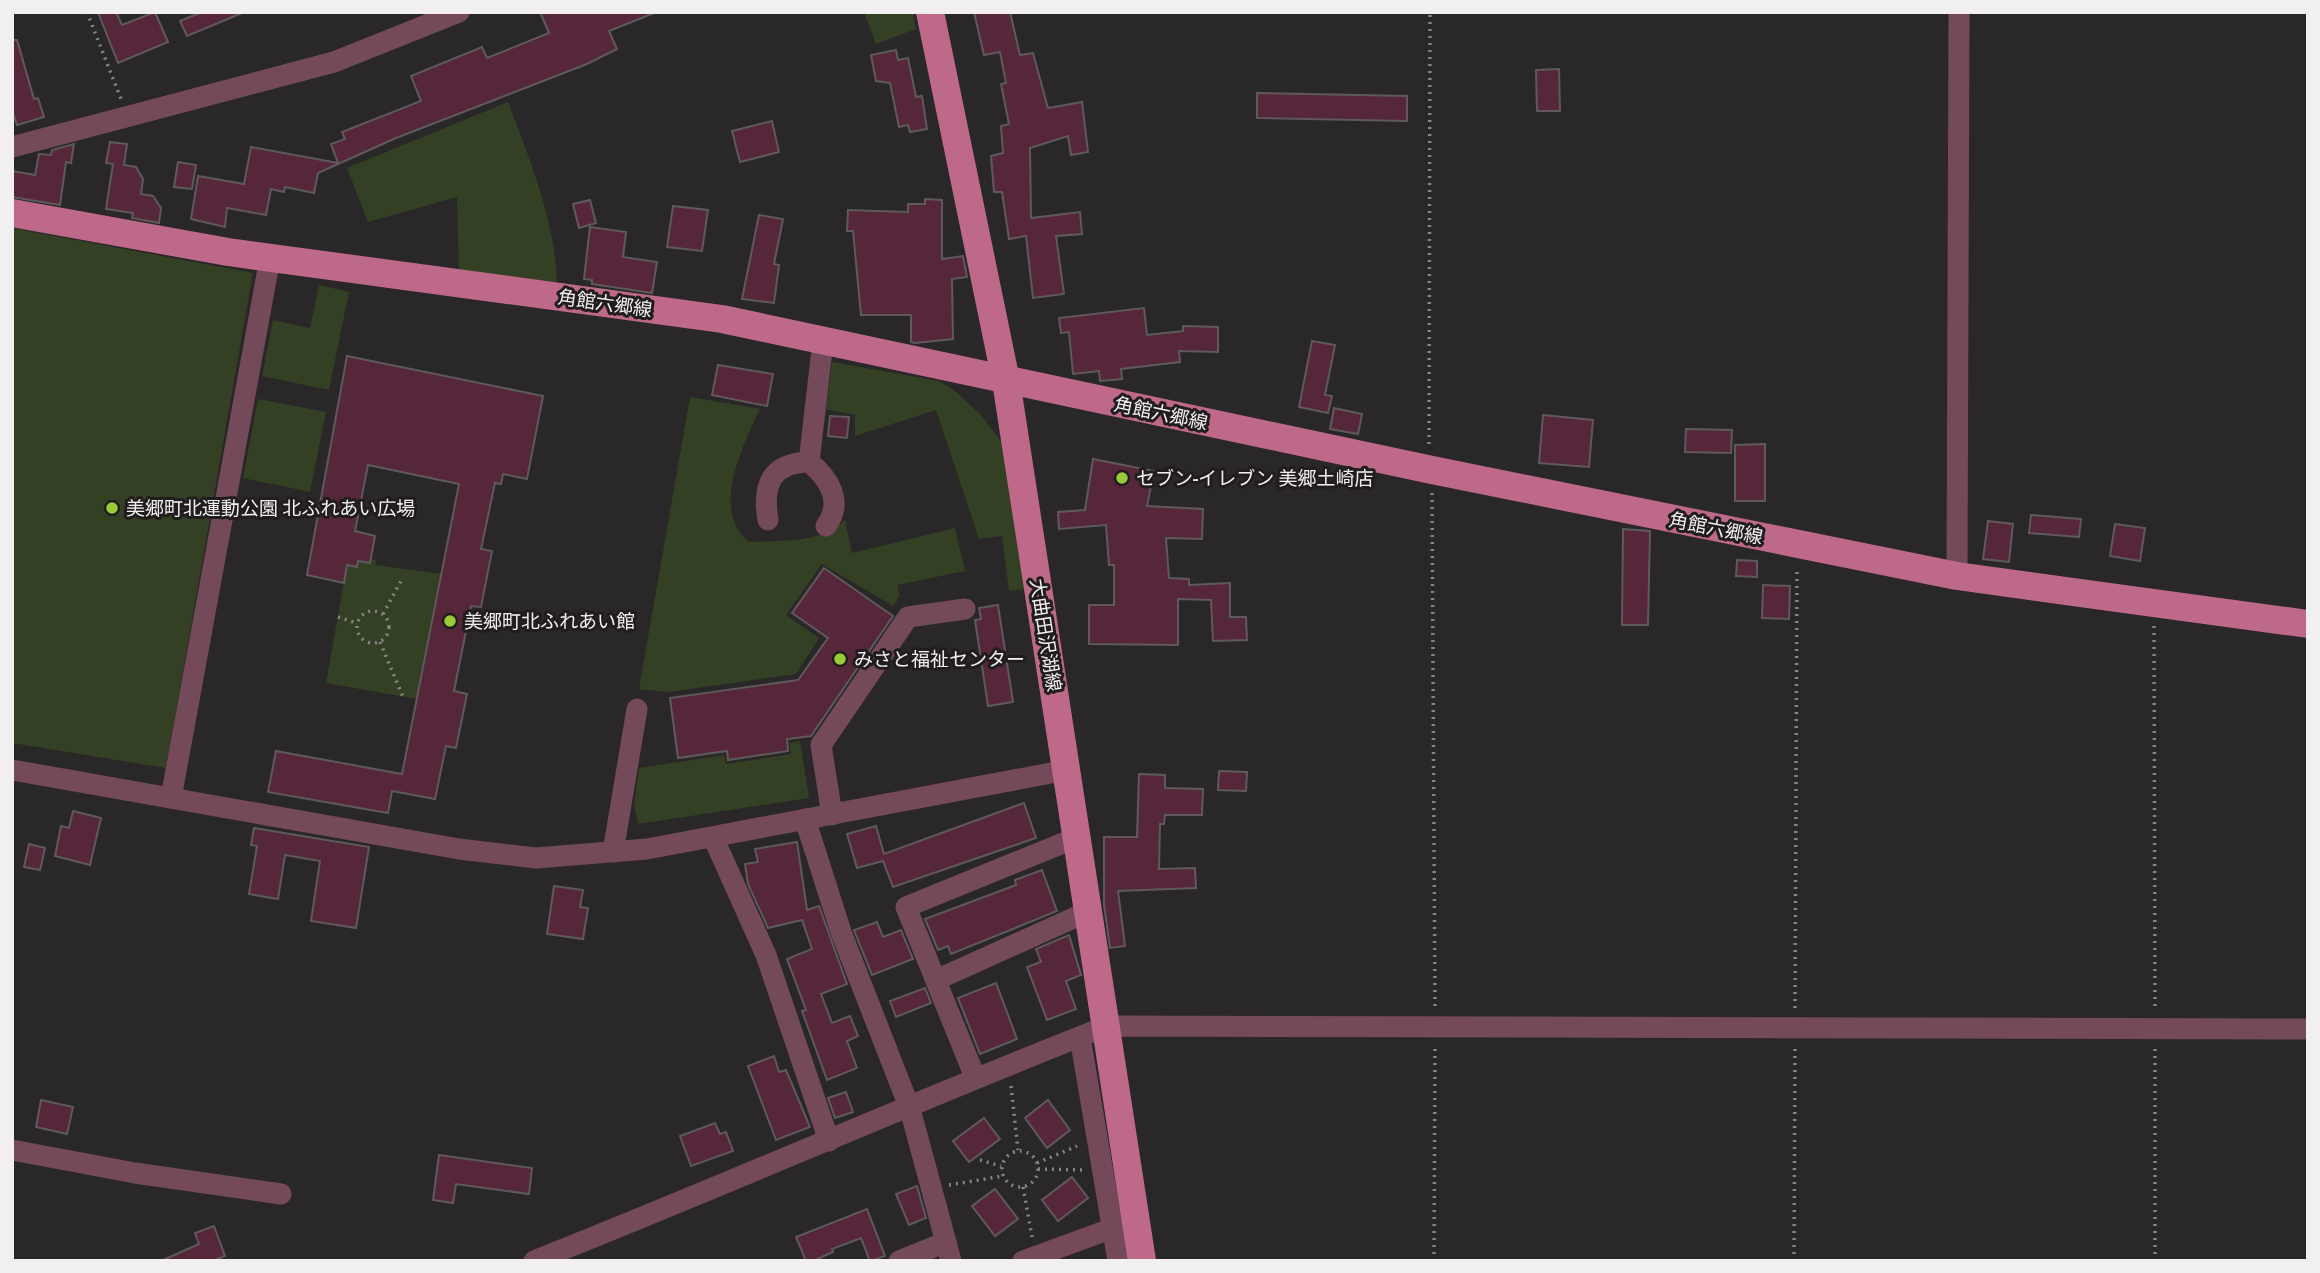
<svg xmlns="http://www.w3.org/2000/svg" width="2320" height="1273" viewBox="0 0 2320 1273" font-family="'Archivo Narrow','Noto Sans JP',sans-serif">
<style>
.green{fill:#344023}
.building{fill:#56263a;stroke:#5e5a5b;stroke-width:2}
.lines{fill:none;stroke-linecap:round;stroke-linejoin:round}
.path{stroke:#888586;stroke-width:3.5;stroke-dasharray:2 5;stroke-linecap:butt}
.minor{stroke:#744a5a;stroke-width:21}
.major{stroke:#be698a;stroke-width:28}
.poi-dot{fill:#98cb36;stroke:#211d1e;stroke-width:2.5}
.labels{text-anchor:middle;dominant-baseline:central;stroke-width:6;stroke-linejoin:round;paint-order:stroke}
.street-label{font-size:19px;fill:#f2eff0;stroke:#211d1e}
.poi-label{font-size:19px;fill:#f2eff0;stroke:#211d1e;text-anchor:start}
</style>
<rect width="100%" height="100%" fill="#2a2728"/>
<g class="green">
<polygon points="864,12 913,12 916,29 876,44"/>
<path d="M508,102C530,160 556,222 557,286L459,274L457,197L368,222L347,168Z"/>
<polygon points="12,228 253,273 166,768 12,743"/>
<polygon points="319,285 349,292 329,390 262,376 273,320 310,328"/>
<polygon points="832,362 939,381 954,390 980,414 1003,444 1025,589 1009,591 1002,536 979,539 936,410 855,436 855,415 826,409"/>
<path d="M690,397L760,409C743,445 710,510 749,542C784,540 819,544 845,520L852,553L955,528L965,571L897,585L900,595L893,606L822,564L786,615L819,638L796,674L669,692L639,689Z"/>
<polygon points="258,399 326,412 310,492 243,478"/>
<polygon points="359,556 376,560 376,565 442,574 417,699 326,683 347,565 357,566"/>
<polygon points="800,741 809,798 638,824 634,805 639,768 724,755 726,764 791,754 789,743"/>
</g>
<g class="building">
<polygon points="98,12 116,12 122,25 155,12 168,42 118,63"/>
<polygon points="202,12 242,12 242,13 187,36 180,21"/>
<polygon points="540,12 654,13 609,31 617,49 587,64 396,138 318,173 314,193 285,187 284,192 271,189 266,215 227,208 225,227 191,219 198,176 244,184 251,147 338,163 331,144 345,139 342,132 421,101 411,76 482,47 487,58 549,33"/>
<polygon points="974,12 1010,12 1020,55 1033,53 1048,108 1082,102 1088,152 1071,155 1068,136 1030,148 1031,218 1080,212 1082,234 1056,236 1064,294 1033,298 1026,236 1009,239 1002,192 994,192 991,156 1003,153 1001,126 1009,124 1001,84 1006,83 1000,52 984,55"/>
<polygon points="12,40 17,40 34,99 38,98 44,117 17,125 12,110"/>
<polygon points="896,50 898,60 908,58 916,97 922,96 927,129 910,132 908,125 899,127 890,83 876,81 871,55"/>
<polygon points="1559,69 1560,111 1537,111 1536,70"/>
<polygon points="1257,93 1407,96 1407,121 1257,118"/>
<polygon points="772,121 779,152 740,162 732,131"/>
<polygon points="110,142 127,144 124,165 136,167 143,179 141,194 153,196 161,208 159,223 132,218 133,213 106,209 113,164 106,163"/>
<polygon points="74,144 71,163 66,162 60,205 12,197 12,171 35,175 39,154 51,155 52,150"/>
<polygon points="178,162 196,165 192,189 174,187"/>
<polygon points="925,199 942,200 942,259 963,256 967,277 952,279 953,339 915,343 911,342 911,315 861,315 853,231 847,231 848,210 908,212 908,204 925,204"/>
<polygon points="590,200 596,223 579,228 573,204"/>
<polygon points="673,206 708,210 702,251 667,247"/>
<polygon points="759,215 783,219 774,264 779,265 774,303 742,299"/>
<polygon points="590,227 626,232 623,257 657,262 652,293 592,284 592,280 584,279"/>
<polygon points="1144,308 1147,335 1183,331 1183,326 1218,327 1218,352 1179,351 1180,362 1121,369 1122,379 1100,381 1099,371 1073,374 1069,332 1061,333 1059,318"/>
<polygon points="1312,341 1335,345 1325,395 1332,396 1328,413 1299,407"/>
<polygon points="347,356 543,396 527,479 503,474 501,484 495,483 481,549 492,551 481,607 471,606 454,691 467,694 456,748 446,746 435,799 392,791 388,813 268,792 276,751 402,774 459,484 368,465 355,531 375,536 370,563 358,561 357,567 347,565 344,583 307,575"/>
<polygon points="718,365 773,374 767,406 712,395"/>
<polygon points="1334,408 1362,414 1358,434 1330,429"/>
<polygon points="1543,415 1593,420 1589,467 1539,463"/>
<polygon points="830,416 849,417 847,438 828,436"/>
<polygon points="1686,429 1732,430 1731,453 1685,452"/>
<polygon points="1765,444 1765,501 1735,501 1735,445"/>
<polygon points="1093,459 1154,471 1147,506 1203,509 1202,539 1166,538 1169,578 1189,579 1189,585 1230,583 1230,617 1246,617 1247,640 1213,641 1211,600 1178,599 1178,645 1089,644 1089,605 1114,605 1114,565 1109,565 1106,525 1059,529 1058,512 1085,510"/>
<polygon points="2031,515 2081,519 2079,537 2029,533"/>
<polygon points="1988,521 2013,524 2009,562 1983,559"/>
<polygon points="2115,524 2145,528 2140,561 2110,556"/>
<polygon points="1623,529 1650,531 1648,625 1622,625"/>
<polygon points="1737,560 1757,561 1757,577 1736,576"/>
<polygon points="824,568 893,616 811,736 787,739 788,751 728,760 727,751 678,758 670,698 798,680 828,638 792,613"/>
<polygon points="1763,585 1790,586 1789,619 1762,618"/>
<polygon points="998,605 1013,702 988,706 975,620 981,619 979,608"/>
<polygon points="1219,771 1247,772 1246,791 1218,790"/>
<polygon points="1139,774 1165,775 1165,788 1203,789 1202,815 1165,815 1164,824 1160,824 1159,869 1195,868 1196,888 1118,891 1125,946 1110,948 1104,905 1104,837 1137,837"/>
<polygon points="1024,803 1036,838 893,887 883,861 857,868 847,834 876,826 884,854"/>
<polygon points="73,811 101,818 90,865 55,856 61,826 69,828"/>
<polygon points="254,828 369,847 356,928 311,921 320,861 285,855 278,899 249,894 257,846 251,845"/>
<polygon points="797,842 807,910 819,906 847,984 821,994 832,1023 850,1016 858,1036 847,1041 857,1068 827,1080 802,1011 806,1010 787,959 812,949 802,920 768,928 748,884 745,864 758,862 755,849"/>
<polygon points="29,844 45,848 40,870 24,867"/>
<polygon points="1042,870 1057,911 951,954 948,946 938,950 925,919 1016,885 1015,880"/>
<polygon points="554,886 583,890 580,907 588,908 583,939 547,934"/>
<polygon points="877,922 883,937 901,930 913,959 872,975 854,930"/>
<polygon points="1069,935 1081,975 1066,981 1076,1009 1047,1020 1027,967 1041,962 1036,949"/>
<polygon points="996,983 1017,1039 980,1054 958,998"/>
<polygon points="925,988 931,1003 896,1017 890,1001"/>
<polygon points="774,1056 779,1072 786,1070 810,1127 776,1140 748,1066"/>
<polygon points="846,1092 853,1112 835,1118 828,1098"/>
<polygon points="41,1100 73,1107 67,1134 36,1127"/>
<polygon points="1048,1100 1070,1130 1047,1148 1025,1118"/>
<polygon points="984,1118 1000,1139 969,1162 953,1141"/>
<polygon points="715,1123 720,1134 726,1132 733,1151 691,1166 680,1136"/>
<polygon points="439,1155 532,1168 529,1194 456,1184 453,1203 433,1200"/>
<polygon points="1072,1177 1088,1198 1058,1221 1042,1200"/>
<polygon points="917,1186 926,1218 909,1225 896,1194"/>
<polygon points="995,1189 1018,1219 995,1236 972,1206"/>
<polygon points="867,1209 885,1256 870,1261 861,1238 832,1249 833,1252 813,1261 806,1261 796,1237"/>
<polygon points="214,1226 225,1256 212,1261 161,1261 199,1244 195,1233"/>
</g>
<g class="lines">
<g class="path">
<polyline points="87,12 121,99"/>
<polyline points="1429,444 1430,12"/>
<polyline points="1432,493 1435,1007"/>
<circle cx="373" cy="627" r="16"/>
<polyline points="383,614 401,581"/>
<polyline points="338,617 357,623"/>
<polyline points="2154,626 2155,1010"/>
<polyline points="380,642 403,697"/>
<polyline points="1795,1008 1797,567"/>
<polyline points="1011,1086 1018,1150"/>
<circle cx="1020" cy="1169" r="18"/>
<polyline points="980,1160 1001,1166"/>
<polyline points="1037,1163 1077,1146"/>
<polyline points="1038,1169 1082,1170"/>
<polyline points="949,1185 1003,1176"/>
<polyline points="1023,1187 1032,1237"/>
<polyline points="1434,1261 1435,1046"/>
<polyline points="1794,1261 1795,1047"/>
<polyline points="2155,1261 2155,1049"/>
</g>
<g class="minor">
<polyline points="12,147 334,62 459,12"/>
<path d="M823,341L809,462C829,478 844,502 826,526"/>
<path d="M768,520C762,485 771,463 809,462"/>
<polyline points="1957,576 1959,12"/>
<polyline points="12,770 459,849 536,858 647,849 1067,770"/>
<polyline points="171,798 270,258"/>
<polyline points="832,815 821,745 908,617 965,609"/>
<polyline points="805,819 841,932 910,1109 951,1261"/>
<polyline points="713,837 766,955 829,1141"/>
<polyline points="613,852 637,709"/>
<polyline points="936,980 1089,911"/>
<polyline points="1080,1037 1118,1261"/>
<polyline points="975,1077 906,907 1078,837"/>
<polyline points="12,1150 135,1173 281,1194"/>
<path d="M534,1261C726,1185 915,1101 1107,1026L2308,1029"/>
<polyline points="899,1261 946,1242"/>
<polyline points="1023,1261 1113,1228"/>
</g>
<g class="major">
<polyline points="930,12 1006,381 1142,1261"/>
<polyline points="12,213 228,252 722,319 1432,470 1957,576 2308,624"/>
</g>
</g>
<g class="poi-dot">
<circle cx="1122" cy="478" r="7"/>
<circle cx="112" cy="508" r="7"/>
<circle cx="450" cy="621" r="7"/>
<circle cx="840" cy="659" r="7"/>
</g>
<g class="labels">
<g class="street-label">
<text transform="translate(605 303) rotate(8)">角館六郷線</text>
<text transform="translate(1161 413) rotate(12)">角館六郷線</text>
<text transform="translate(1716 528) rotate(11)">角館六郷線</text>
<text transform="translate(1046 635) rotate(81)">大曲田沢湖線</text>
</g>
<g class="poi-label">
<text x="1136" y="478">セブン-イレブン 美郷土崎店</text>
<text x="126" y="508">美郷町北運動公園 北ふれあい広場</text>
<text x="464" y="621">美郷町北ふれあい館</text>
<text x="854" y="659">みさと福祉センター</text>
</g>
</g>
<rect width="2320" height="1273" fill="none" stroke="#f2eff0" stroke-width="28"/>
</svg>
